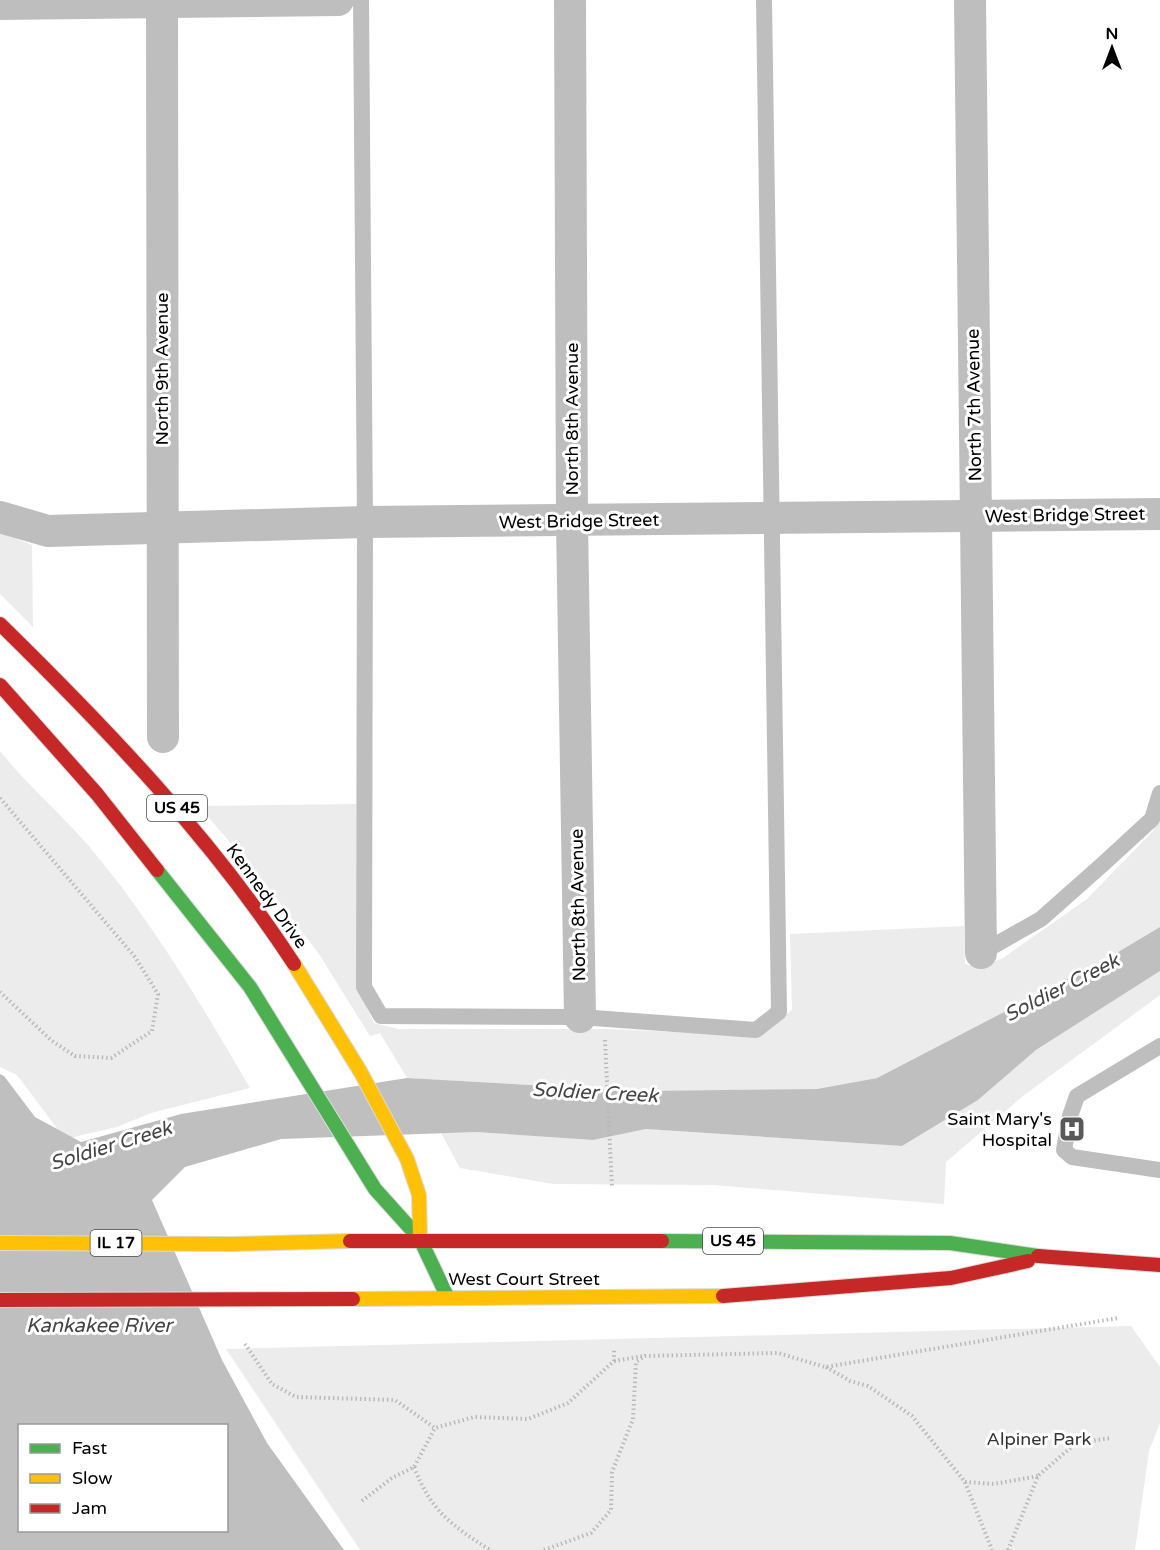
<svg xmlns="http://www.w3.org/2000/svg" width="1160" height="1550" viewBox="0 0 1160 1550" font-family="'Varela Round',sans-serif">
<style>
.green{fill:#ececec}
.water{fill:#bfbfbf;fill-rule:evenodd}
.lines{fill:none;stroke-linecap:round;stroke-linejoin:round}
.fast-casing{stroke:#dbdbdb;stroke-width:16}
.slow-casing{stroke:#dbdbdb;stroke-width:16}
.jam-casing{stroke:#dbdbdb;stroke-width:16}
.path{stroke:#b9b9b9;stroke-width:4;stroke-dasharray:1.5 3;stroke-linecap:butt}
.lane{stroke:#bebebe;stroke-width:16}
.street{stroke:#bebebe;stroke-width:32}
.fast{stroke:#4caf50;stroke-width:14}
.slow{stroke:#ffc107;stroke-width:14}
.jam{stroke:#c62828;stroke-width:14}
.labels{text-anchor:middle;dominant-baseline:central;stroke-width:6;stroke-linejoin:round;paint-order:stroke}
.shield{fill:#fff;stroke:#4c4c4c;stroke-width:1.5}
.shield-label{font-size:16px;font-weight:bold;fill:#000}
.street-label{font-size:18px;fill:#000;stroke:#fff}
.poi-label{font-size:18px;fill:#000;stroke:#fff;text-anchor:end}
.park-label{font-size:18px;fill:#333;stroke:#fff}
.water-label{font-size:20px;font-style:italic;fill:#444;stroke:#fff}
</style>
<rect width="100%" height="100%" fill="#fff"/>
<g class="green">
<polygon points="0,532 32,545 33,627 0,594"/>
<path d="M0,751C27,785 59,812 87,844C151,919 201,1004 250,1088L151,1113L117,1127L65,1139L17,1075L0,1067Z"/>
<polygon points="356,804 356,984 374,1023 398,1029 610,1029 758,1036 792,1010 790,934 964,926 965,964 979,968 1003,958 1087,899 1153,831 1160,816 1160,927 1108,958 877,1078 817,1089 640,1091 407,1078 380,1033 370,1036 319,954 264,882 199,806"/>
<polygon points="1160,971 1160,995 1023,1096 946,1162 944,1204 714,1185 553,1184 460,1168 441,1133 476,1132 593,1140 646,1129 902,1146 978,1100 1036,1050"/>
<polygon points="1131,1326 1160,1367 1160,1423 1149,1451 1135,1550 360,1550 226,1349"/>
</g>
<path class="water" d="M1160,927V971L1036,1050L978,1100L902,1146L646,1129L593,1140L476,1132L281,1139L185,1167L152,1200L222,1360L267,1443L344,1550H0V1074L4,1076L35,1117L81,1142L181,1114L407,1078L640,1091L817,1089L877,1078L1108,958ZM20,1426H226V1530H20Z"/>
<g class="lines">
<g class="fast-casing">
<g id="fast">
<polyline points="157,870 250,987 375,1189 420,1239 447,1296"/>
<polyline points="662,1241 950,1243 1038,1256"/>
</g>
</g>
<g class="slow-casing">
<g id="slow">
<polyline points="294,964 360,1071 407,1159 419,1195 420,1239"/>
<polyline points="0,1243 232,1244 350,1241"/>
<polyline points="353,1299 723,1296"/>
</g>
</g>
<g class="jam-casing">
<g id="jam">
<path d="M0,624C107,729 212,838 294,964"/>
<polyline points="0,685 97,794 157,870"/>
<polyline points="350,1241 662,1241"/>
<polyline points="1038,1256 1160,1265"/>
<polyline points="723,1296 951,1278 1028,1261"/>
<polyline points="0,1300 353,1299"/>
</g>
</g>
<g class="path">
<polyline points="0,798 135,957 158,994 152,1031 111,1058 75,1056 52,1041 0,992"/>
<polyline points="605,1040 612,1188"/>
<polyline points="245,1344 272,1384 296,1397 395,1400 435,1428 474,1417 528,1419 568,1403 614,1361 614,1348"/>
<polyline points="614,1361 643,1356"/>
<polyline points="826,1367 850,1381 868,1386 912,1416 965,1482 992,1550"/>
<path d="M414,1467C431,1511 451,1525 490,1550"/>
<polyline points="965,1482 994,1484 1038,1476"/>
<polyline points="362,1501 392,1478 414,1467 435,1428"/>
<polyline points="544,1550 591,1533 611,1510 612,1472 633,1419 636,1362 645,1356 778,1353 825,1367 1118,1318"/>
<polyline points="1008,1550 1038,1476 1076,1443 1111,1438"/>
</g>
<g class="lane">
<polyline points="361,0 365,522 364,987 381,1016 580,1017 756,1030 779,1012 764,0"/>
<polyline points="981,953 1041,919 1103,864 1152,819 1160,793"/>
<polyline points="1160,1046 1077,1096 1070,1116 1064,1150 1072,1157 1160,1170"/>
</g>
<g class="street">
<polyline points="162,0 163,737"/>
<polyline points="570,0 572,521 580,1017"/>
<polyline points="970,0 981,953"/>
<polyline points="0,4 338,0"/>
<polyline points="0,517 48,531 365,522 1160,514"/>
</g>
<use href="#fast" class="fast"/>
<use href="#slow" class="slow"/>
<use href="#jam" class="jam"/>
</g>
<defs>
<g id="hospital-square" transform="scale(1.35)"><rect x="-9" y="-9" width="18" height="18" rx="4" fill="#595959" stroke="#fff"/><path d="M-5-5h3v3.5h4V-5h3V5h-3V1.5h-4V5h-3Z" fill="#fff"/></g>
</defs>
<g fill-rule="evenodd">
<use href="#hospital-square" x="1072" y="1129"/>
</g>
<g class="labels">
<g class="shield">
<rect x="147" y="795" width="60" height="26" rx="4.5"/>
<rect x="703" y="1228" width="60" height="26" rx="4.5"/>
<rect x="90.5" y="1230" width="51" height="26" rx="4.5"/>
</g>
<g class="shield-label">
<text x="177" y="808">US 45</text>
<text x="733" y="1241">US 45</text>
<text x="116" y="1243">IL 17</text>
</g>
<g class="street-label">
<text transform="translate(162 369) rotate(-90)">North 9th Avenue</text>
<text transform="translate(974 405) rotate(-91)">North 7th Avenue</text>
<text transform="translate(572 419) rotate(-90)">North 8th Avenue</text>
<text transform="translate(1065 515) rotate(-1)">West Bridge Street</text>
<text transform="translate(579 521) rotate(-1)">West Bridge Street</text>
<text transform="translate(267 896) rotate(54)">Kennedy Drive</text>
<text transform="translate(578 905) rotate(-91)">North 8th Avenue</text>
<text x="524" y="1279">West Court Street</text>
</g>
<g class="poi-label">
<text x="1052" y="1119">Saint Mary's<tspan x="1052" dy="21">Hospital</tspan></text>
</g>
<g class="park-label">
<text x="1039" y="1439">Alpiner Park</text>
</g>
<g class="water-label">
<text transform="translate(1062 988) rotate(-27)">Soldier Creek</text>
<text transform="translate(595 1093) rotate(3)">Soldier Creek</text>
<text transform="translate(111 1146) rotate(-17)">Soldier Creek</text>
<text x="99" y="1326">Kankakee River</text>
</g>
</g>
<rect x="18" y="1424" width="210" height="108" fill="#ffffff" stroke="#999999" stroke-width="1.5"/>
<rect x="30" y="1444" width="30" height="9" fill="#4caf50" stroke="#999999" stroke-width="1.5"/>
<text x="72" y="1454" font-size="18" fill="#000000">Fast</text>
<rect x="30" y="1474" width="30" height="9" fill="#ffc107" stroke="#999999" stroke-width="1.5"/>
<text x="72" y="1484" font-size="18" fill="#000000">Slow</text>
<rect x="30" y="1504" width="30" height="9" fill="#c62828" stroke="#999999" stroke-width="1.5"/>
<text x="72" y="1514" font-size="18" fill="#000000">Jam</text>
<g transform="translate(1112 48)" stroke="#ffffff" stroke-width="4.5" paint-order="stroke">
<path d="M0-4.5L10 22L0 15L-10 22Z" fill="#000000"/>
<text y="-9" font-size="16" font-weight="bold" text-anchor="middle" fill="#000000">N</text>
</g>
</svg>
